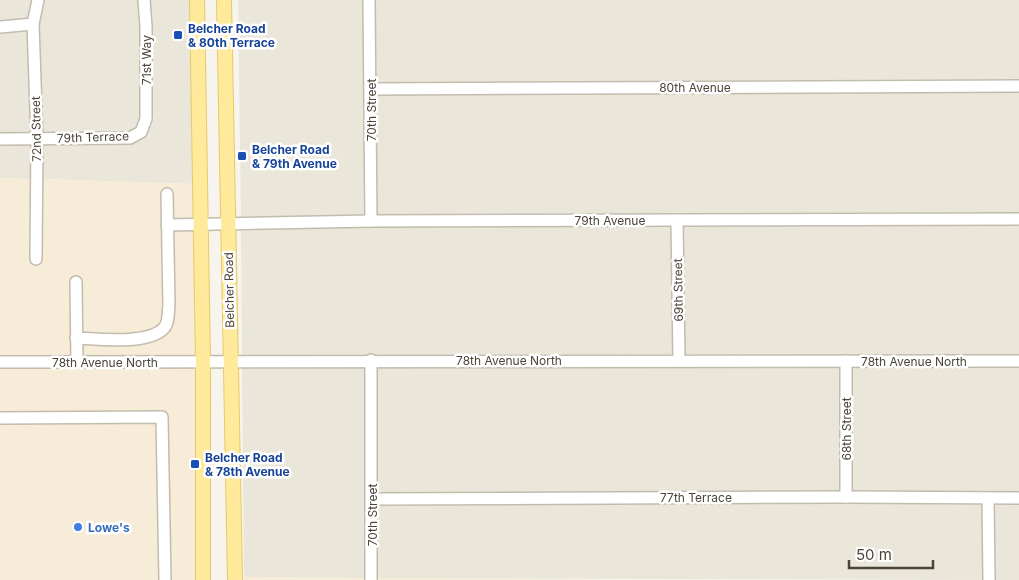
<svg xmlns="http://www.w3.org/2000/svg" width="1019" height="580" viewBox="0 0 1019 580" font-family="Inter,sans-serif">
<style>
.residential{fill:#eae6da}
.commercial{fill:#f7ecd8}
.lines{fill:none;stroke-linecap:round;stroke-linejoin:round}
.minor-casing{stroke:#c2bcae;stroke-width:14}
.major-casing{stroke:#e6c96a;stroke-width:16}
.minor{stroke:#fff;stroke-width:11}
.major{stroke:#ffea9c;stroke-width:14}
.transit-dot{fill:#1a4fb4;stroke:#fff;stroke-width:2}
.shop-dot{fill:#3f7fe0;stroke:#fff;stroke-width:2}
.labels{text-anchor:middle;dominant-baseline:central;stroke-width:5;stroke-linejoin:round;paint-order:stroke}
.transit-label{font-size:12px;font-weight:bold;fill:#164399;stroke:#fff;text-anchor:start}
.street-label{font-size:12px;fill:#4b4539;stroke:#fff}
.shop-label{font-size:12px;font-weight:bold;fill:#366cbe;stroke:#fff;text-anchor:start}
</style>
<rect width="100%" height="100%" fill="#f6f4ec"/>
<g class="residential">
<polygon points="0,0 32,0 28,18 0,20"/>
<polygon points="43,0 138,0 140,27 140,118 136,128 128,132 42,132 39,24"/>
<polygon points="149,0 191,0 194,184 42,179 43,145 130,145 143,138 150,126 152,126 154,117 152,115 151,27"/>
<polygon points="238,0 363,0 365,215 241,218"/>
<polygon points="375,0 1019,0 1019,79 377,82"/>
<polygon points="27,31 31,132 0,132 0,34"/>
<polygon points="1019,92 1019,212 377,214 377,95"/>
<polygon points="0,145 31,145 31,179 0,178"/>
<polygon points="1019,225 1019,355 684,354 683,226"/>
<polygon points="671,226 673,354 242,355 241,231 371,227"/>
<polygon points="365,367 365,578 244,577 242,368"/>
<polygon points="377,367 840,368 840,490 378,493"/>
<polygon points="851,368 1019,368 1019,492 852,490"/>
<polygon points="846,503 983,505 983,580 377,578 378,506"/>
<polygon points="994,505 1019,505 1019,580 995,580"/>
</g>
<g class="commercial">
<polygon points="0,178 31,179 31,266 42,266 42,179 194,184 197,355 0,355"/>
<polygon points="0,368 197,368 198,580 0,580"/>
<polygon points="244,577 365,578 365,580 244,580"/>
<polygon points="377,578 621,580 377,580"/>
</g>
<g class="lines">
<g class="minor-casing">
<g id="minor">
<polyline points="369,0 371,221"/>
<polyline points="0,27 33,24"/>
<polyline points="371,89 1019,86"/>
<polyline points="0,139 130,138 141,132 146,119 146,27 144,0"/>
<polyline points="677,220 679,360"/>
<polyline points="167,225 371,221 1019,219"/>
<polyline points="36,259 37,139 33,24 38,0"/>
<polyline points="76,282 77,362"/>
<path d="M76,338C98,339 149,345 164,328C169,323 168,312 169,305L167,194"/>
<polyline points="371,360 371,580"/>
<polyline points="846,361 846,497"/>
<polyline points="0,362 1019,361"/>
<polyline points="0,418 162,417 165,580"/>
<polyline points="988,498 989,580"/>
<polyline points="372,499 846,497 1019,498"/>
</g>
</g>
<g class="major-casing">
<g id="major">
<polyline points="197,0 203,362 203,580"/>
<polyline points="224,0 235,580"/>
</g>
</g>
<use href="#minor" class="minor"/>
<use href="#major" class="major"/>
</g>
<g class="transit-dot">
<rect x="173" y="30" width="10" height="10" rx="2.5"/>
<rect x="237" y="151" width="10" height="10" rx="2.5"/>
<rect x="190" y="459" width="10" height="10" rx="2.5"/>
</g>
<circle class="shop-dot" cx="78" cy="527" r="5"/>
<g class="labels">
<g class="transit-label">
<text x="188" y="28">Belcher Road<tspan x="188" dy="14">&amp; 80th Terrace</tspan></text>
<text x="252" y="149">Belcher Road<tspan x="252" dy="14">&amp; 79th Avenue</tspan></text>
<text x="205" y="457">Belcher Road<tspan x="205" dy="14">&amp; 78th Avenue</tspan></text>
</g>
<g class="street-label">
<text transform="translate(146 60) rotate(-90)">71st Way</text>
<text x="695" y="87">80th Avenue</text>
<text transform="translate(371 110) rotate(-90)">70th Street</text>
<text transform="translate(36 129) rotate(-91)">72nd Street</text>
<text transform="translate(93 137) rotate(-2)">79th Terrace</text>
<text x="610" y="220">79th Avenue</text>
<text transform="translate(229 290) rotate(-91)">Belcher Road</text>
<text transform="translate(678 290) rotate(-91)">69th Street</text>
<text x="509" y="360">78th Avenue North</text>
<text x="914" y="361">78th Avenue North</text>
<text x="105" y="362">78th Avenue North</text>
<text transform="translate(846 429) rotate(-90)">68th Street</text>
<text x="696" y="497">77th Terrace</text>
<text transform="translate(372 515) rotate(-90)">70th Street</text>
</g>
<g class="shop-label">
<text x="88" y="527">Lowe's</text>
</g>
</g>
<path d="M849 560v8h84v-8" fill="none" stroke="#4b4539" stroke-width="2.5"/>
<text x="856" y="560" font-size="15" fill="#4b4539" stroke="#ffffff" stroke-width="4" paint-order="stroke">50 m</text>
</svg>
